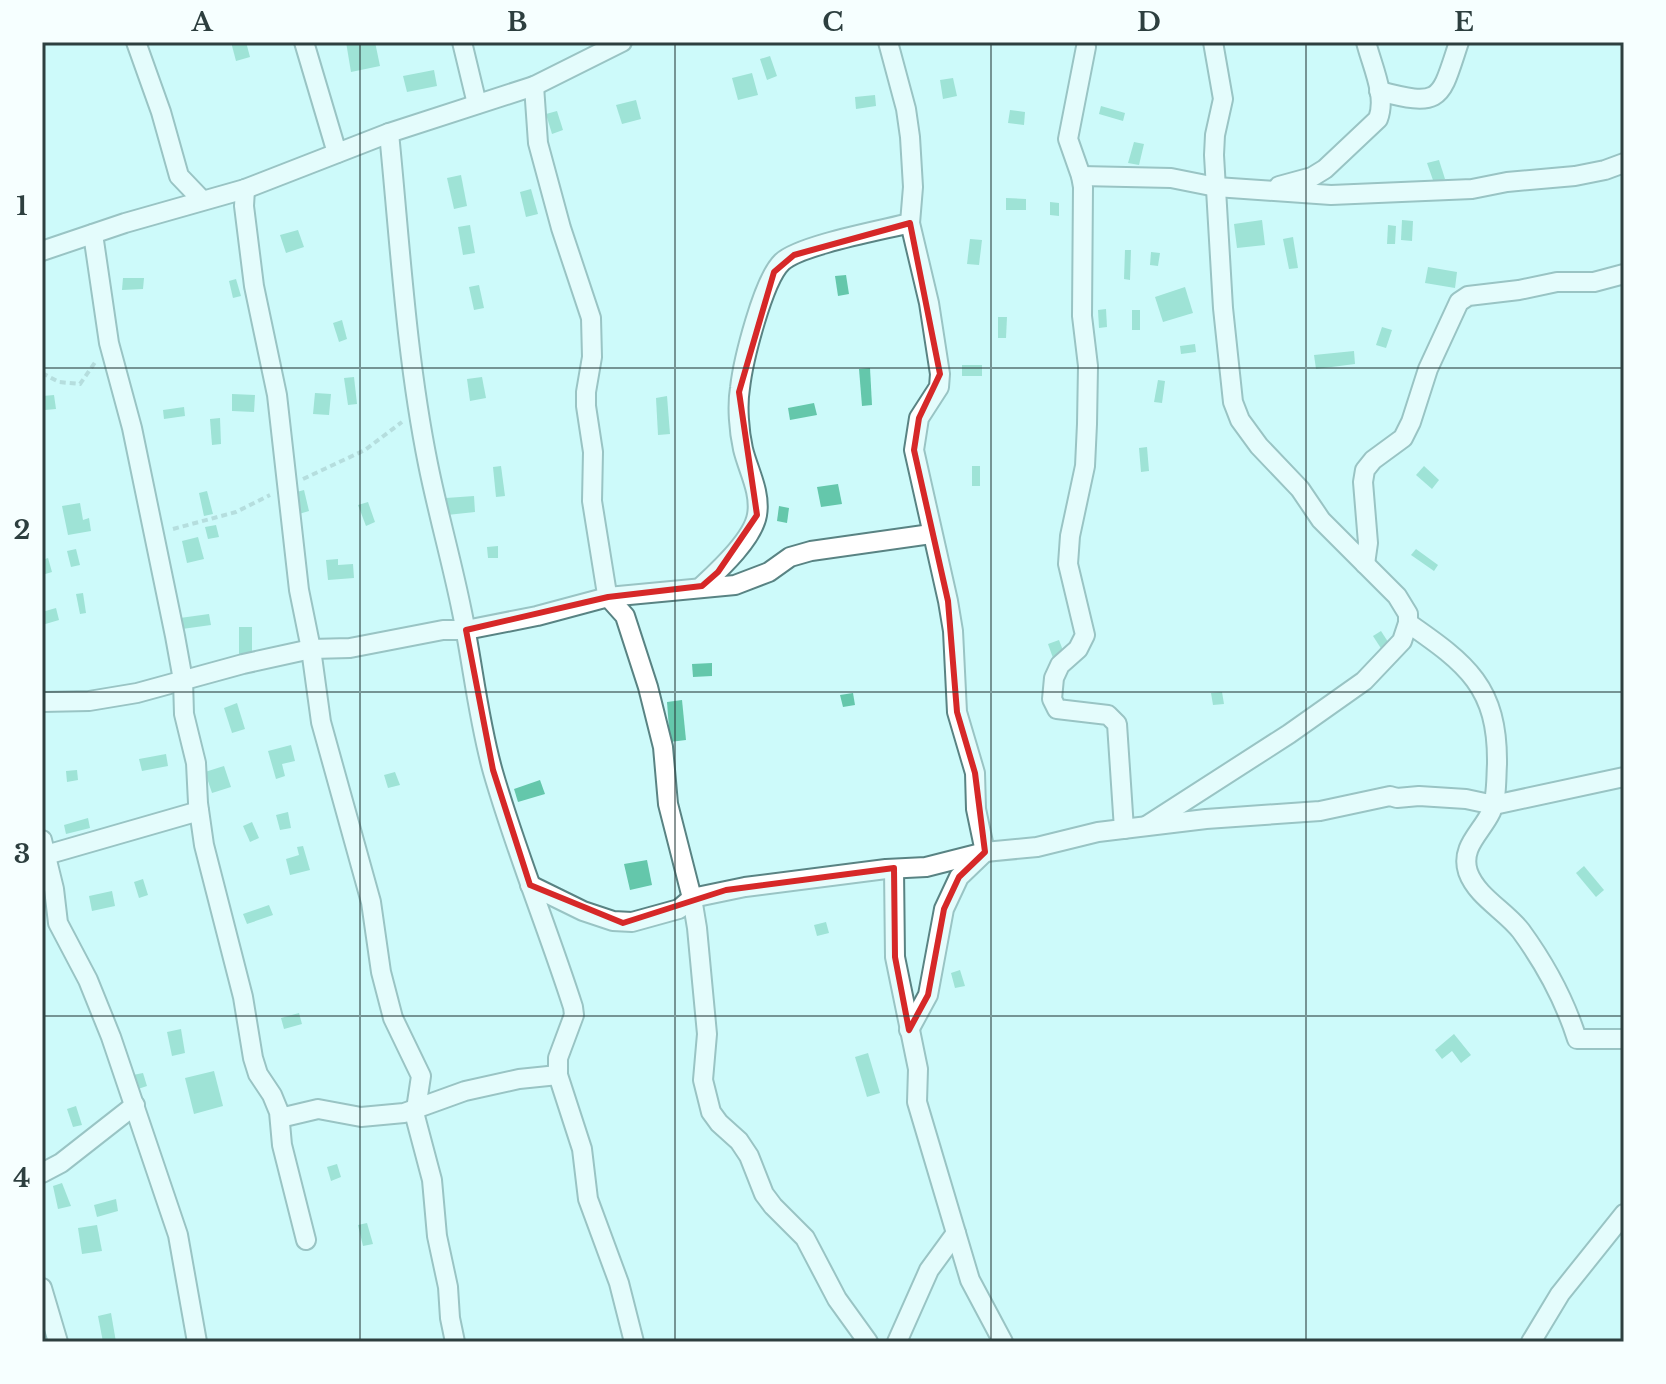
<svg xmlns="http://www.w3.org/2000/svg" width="1666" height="1384" viewBox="0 0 1666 1384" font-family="'Libre Baskerville',serif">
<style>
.building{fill:#64c7ab}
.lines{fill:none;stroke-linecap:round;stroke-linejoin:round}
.minor-casing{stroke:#598383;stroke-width:22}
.path{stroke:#98bcbc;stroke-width:4;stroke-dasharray:6 4;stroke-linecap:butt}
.minor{stroke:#fff;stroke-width:18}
.marked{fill:none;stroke:#d62828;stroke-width:6;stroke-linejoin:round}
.grid{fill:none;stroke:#2d3f3f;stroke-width:2;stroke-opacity:0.55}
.neatline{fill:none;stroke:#2d3f3f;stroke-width:3}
.grid-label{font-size:26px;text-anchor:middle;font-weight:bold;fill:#2d3f3f}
</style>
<rect width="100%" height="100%" fill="#cdfafa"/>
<g class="building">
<polygon points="231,42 246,42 250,57 236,61"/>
<polygon points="346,42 375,42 380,66 351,72"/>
<polygon points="770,56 777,76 767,80 760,59"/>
<polygon points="434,70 437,86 407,92 403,76"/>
<polygon points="752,73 758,95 738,100 732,78"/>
<polygon points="953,78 957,96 943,99 940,80"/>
<polygon points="875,95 876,106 856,109 855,97"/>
<polygon points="636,100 641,119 622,124 616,105"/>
<polygon points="1101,106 1125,113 1123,121 1099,114"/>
<polygon points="1010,110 1025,112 1024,125 1008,123"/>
<polygon points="557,111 563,130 552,134 546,114"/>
<polygon points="1134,142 1144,144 1139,165 1128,163"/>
<polygon points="1439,160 1445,179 1434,183 1427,163"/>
<polygon points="461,175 467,206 454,209 447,178"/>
<polygon points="531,189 538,214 526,217 520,192"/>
<polygon points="1006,198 1026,199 1026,210 1006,210"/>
<polygon points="1050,202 1059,203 1059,216 1050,215"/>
<polygon points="1262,220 1265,245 1237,248 1234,224"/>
<polygon points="1402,220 1413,221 1412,241 1401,240"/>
<polygon points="470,225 475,253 463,255 458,227"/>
<polygon points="1388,225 1396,226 1395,244 1387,244"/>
<polygon points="298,230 304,247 286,253 280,235"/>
<polygon points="1293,237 1298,268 1289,269 1283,239"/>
<polygon points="970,239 982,240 979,265 967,264"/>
<polygon points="1125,250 1131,250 1130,280 1124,279"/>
<polygon points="1151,252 1160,253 1158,266 1150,265"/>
<polygon points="1428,267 1457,272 1455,288 1425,283"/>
<polygon points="846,275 849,294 838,296 835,276"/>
<polygon points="123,278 144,278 143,289 122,290"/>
<polygon points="236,279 241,296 233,298 229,281"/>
<polygon points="479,285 484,308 474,310 469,287"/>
<polygon points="1185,287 1193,313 1163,322 1155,297"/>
<polygon points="1106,309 1107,327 1099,328 1098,310"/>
<rect x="1132" y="310" width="8" height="20"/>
<polygon points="998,317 1007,317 1006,338 998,338"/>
<polygon points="342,320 347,339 339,342 333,323"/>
<polygon points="1382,327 1392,330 1386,348 1376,345"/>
<polygon points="1195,344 1196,352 1181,354 1180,346"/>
<polygon points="1354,351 1355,364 1316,369 1314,355"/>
<rect x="962" y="365" width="20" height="11"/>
<polygon points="870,368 872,405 862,406 859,369"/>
<polygon points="354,377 357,404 348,405 344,378"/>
<polygon points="482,377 486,398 470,401 467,379"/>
<polygon points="1158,380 1165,381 1162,403 1154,402"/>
<polygon points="315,393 331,394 329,415 313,414"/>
<polygon points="232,394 255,395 254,412 232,411"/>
<polygon points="54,395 56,409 45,410 43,396"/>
<polygon points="667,396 670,434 658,435 656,398"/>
<polygon points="814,403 817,415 790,420 788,408"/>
<polygon points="184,407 185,416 164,419 163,410"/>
<polygon points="220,418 221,444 212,445 210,419"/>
<polygon points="1147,447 1149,471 1141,472 1139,448"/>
<polygon points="501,466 505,496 496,497 493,467"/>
<rect x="972" y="466" width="8" height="20"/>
<polygon points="1424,466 1439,480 1432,489 1416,475"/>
<polygon points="838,484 842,504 821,507 817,487"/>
<polygon points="304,490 309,511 299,514 293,493"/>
<polygon points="207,491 213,514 204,516 199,493"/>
<polygon points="474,496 475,512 447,515 446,498"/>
<polygon points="368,502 375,522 366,526 358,505"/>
<polygon points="80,503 83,520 89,518 91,531 68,535 62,506"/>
<polygon points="779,506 789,508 787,523 777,521"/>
<polygon points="216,525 219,537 208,539 205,527"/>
<polygon points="198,537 204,559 187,563 182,541"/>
<polygon points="498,546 498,558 488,558 487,547"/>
<polygon points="76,549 80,565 71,567 67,551"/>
<polygon points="1416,549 1438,565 1434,571 1411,555"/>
<polygon points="48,558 52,572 42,575 42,560"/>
<polygon points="338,559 338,565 353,564 354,578 328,580 326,560"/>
<polygon points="83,593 86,613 80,614 76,594"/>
<polygon points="56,608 59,620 42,625 42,612"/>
<polygon points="209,614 211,625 182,629 180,618"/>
<rect x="239" y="627" width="13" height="27"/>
<polygon points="1381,631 1392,648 1384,653 1373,636"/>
<polygon points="1059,640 1064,653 1053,658 1048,644"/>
<polygon points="712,663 712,676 693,677 692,664"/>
<polygon points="1222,692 1224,704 1213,705 1211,693"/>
<polygon points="853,693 855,705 843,707 840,695"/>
<polygon points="682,700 686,740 670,742 667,702"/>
<polygon points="237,703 245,729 232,733 224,708"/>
<polygon points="291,745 295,761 282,764 285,776 276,779 268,751"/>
<polygon points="166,754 168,766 142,771 139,759"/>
<polygon points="224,766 231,787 212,793 205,772"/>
<polygon points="77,770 78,780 67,782 66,771"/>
<polygon points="395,772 400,785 388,788 384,775"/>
<polygon points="540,780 545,794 518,802 514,789"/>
<polygon points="288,812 291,828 280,830 276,815"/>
<polygon points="88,818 90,828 66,834 64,825"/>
<polygon points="252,822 259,838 250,842 243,826"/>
<polygon points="303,846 310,870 290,875 286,859 299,855 297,847"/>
<polygon points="647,860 652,885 630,890 624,864"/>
<polygon points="1584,866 1604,890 1596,897 1576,873"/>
<polygon points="143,879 148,895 139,898 134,882"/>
<polygon points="112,891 115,906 92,911 89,896"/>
<polygon points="269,905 273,915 247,924 243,914"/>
<polygon points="826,922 829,933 817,936 814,925"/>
<polygon points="960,970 965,986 955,988 951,973"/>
<polygon points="299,1013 302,1024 284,1029 281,1018"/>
<polygon points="181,1029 185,1053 172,1056 167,1032"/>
<polygon points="1454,1034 1471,1055 1461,1063 1452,1051 1442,1059 1435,1050"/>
<polygon points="868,1053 880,1093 867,1097 855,1057"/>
<polygon points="214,1071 223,1106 194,1114 185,1078"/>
<polygon points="143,1073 147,1086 138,1089 133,1075"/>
<polygon points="76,1106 82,1125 73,1127 67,1109"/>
<polygon points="337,1164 341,1177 331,1181 327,1167"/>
<polygon points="62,1183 71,1206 58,1209 53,1186"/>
<polygon points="116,1199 118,1211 97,1217 94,1205"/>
<polygon points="367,1223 373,1244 363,1246 358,1225"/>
<polygon points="97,1225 102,1251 82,1254 78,1228"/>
<polygon points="111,1313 116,1342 103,1342 98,1316"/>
</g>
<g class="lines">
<g class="minor-casing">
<g id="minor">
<polyline points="136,42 161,112 179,176 202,200"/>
<polyline points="304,42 337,153"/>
<polyline points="462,42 477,104"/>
<polyline points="888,42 906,109 910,137 913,187 910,223 929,303 940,374 939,387 919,418 914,450 948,601 953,631 957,712 975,773 976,809 985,852 959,877 944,909 928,995 909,1030"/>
<polyline points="1086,47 1068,139 1081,176 1083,187 1082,316 1088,366 1087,424 1085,466 1070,536 1068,564 1085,635 1078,649 1060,665 1054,678 1052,699 1057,709 1108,715 1117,724 1124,829"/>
<polyline points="534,86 538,143 561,228 591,318 592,357 586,392 586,406 593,452 592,501 606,588 608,597 625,616 648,687 663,747 668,804 692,898 697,928 707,1034 703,1080 711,1112 719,1123 739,1141 749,1156 764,1194 773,1206 805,1238 837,1299 868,1342"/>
<path d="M1379,91C1443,108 1440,99 1459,42"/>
<path d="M389,133C400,243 406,355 428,464C438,514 452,562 462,612C473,665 478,719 493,772C516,852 548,929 573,1007L574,1015L558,1058V1075L582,1149L588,1199L619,1283L634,1342"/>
<polyline points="1081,176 1171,178 1216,187 1331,195 1472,189 1507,182 1575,176 1605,170 1624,163"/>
<path d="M1279,186L1312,177L1325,169L1378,119C1387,96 1372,66 1366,42"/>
<polyline points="245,189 244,206 254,286 277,395 299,590 311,649 321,722 371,902 381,972 393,1018 421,1076 415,1116 432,1180 437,1236 448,1287 450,1318 455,1342"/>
<polyline points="93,234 109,343 132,428 175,636 183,680 184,714 196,763 198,803 204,845 243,997 253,1058 258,1074 272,1095 279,1112 282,1145 306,1240"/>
<polyline points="42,251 125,223 245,189 389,133 534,86 622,42"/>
<polyline points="1365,564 1368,543 1363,482 1365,470 1373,460 1403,438 1411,422 1428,369 1459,302 1468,296 1519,290 1557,282 1594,282 1624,274"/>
<path d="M702,586C719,570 753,539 757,515C761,492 748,470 743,449C739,431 737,406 740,388C743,361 763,280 782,262C800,245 883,230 910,223"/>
<path d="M1408,623C1467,664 1498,687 1497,764C1496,780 1497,798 1491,812C1481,833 1460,847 1468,872C1477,897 1506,911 1521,931C1545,964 1565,1001 1577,1039H1624"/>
<polyline points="42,702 89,701 137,693 243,664 311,649 350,648 443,630 466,630 537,616 608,597 735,585 769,572 790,557 811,551 931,534"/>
<polyline points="1146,826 1289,734 1364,681 1402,641 1408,623 1408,614 1397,596 1321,520 1300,489 1259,446 1240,420 1233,402 1223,308 1214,155 1215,135 1223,99 1213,42"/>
<polyline points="42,840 54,889 58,923 88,980 111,1037 178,1235 197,1342"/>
<polyline points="46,855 199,811"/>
<polyline points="894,869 895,957 918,1069 917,1102 970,1280 1003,1342"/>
<polyline points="530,885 583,911 613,921 632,922 679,909 692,898 745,887 886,869 926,867 985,852 1037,847 1098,832 1206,819 1320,811 1390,796 1397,798 1419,796 1466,799 1494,805 1624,777"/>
<polyline points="280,1118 318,1109 361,1117 404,1113 465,1091 519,1079 558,1075"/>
<polyline points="42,1173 61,1163 135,1105"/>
<polyline points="42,1288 58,1342"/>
<polyline points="897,1342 929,1270 956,1233"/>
<polyline points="1531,1342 1560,1294 1624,1214"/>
</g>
</g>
<g class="path">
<polyline points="42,373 59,382 80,384 96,361"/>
<polyline points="303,479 365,450 402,422"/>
<polyline points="173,529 236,512 270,495"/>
</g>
<use href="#minor" class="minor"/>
</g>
<path d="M0 0H1666V1384H0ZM910,223L940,374L919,418L914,450L948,601L957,712L975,773L985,852L959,877L944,909L928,995L909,1030L895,957L894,868L726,890L623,923L530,885L493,770L466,630L608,597L702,586L718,572L757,515L739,392L774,272L794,255Z" fill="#cdfafa" fill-opacity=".55" fill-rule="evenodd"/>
<path class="marked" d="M910,223L940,374L919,418L914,450L948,601L957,712L975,773L985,852L959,877L944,909L928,995L909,1030L895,957L894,868L726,890L623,923L530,885L493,770L466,630L608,597L702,586L718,572L757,515L739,392L774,272L794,255Z"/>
<path class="grid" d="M360,42V1342M675,42V1342M991,42V1342M1306,42V1342M42,368H1624M42,692H1624M42,1016H1624"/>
<rect width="1666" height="1384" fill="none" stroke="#f6ffff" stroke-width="88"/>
<rect x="44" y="44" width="1578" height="1296" class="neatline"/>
<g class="grid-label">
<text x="202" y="31">A</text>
<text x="517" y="31">B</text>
<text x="833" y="31">C</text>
<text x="1149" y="31">D</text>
<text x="1464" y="31">E</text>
<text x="22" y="215">1</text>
<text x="22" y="539">2</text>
<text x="22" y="863">3</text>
<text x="22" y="1187">4</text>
</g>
</svg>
